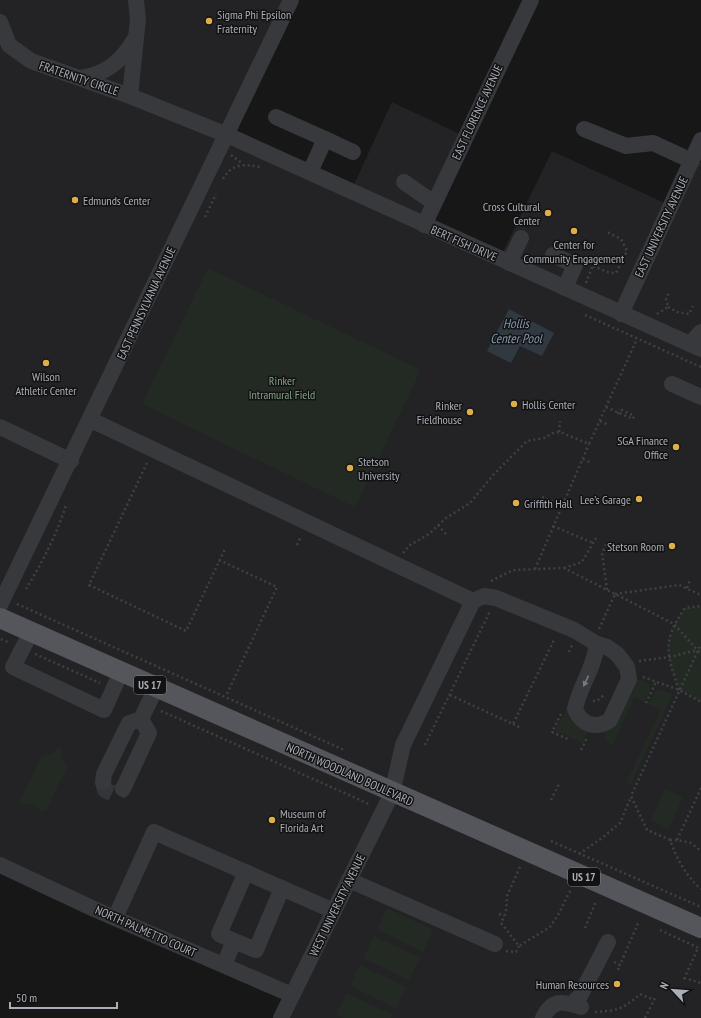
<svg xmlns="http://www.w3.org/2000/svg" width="701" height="1018" viewBox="0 0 701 1018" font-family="'PT Sans Narrow',sans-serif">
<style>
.built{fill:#232325}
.green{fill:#232a24}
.water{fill:#313940}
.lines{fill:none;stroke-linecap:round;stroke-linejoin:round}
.minor-tunnel{stroke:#343538;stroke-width:16;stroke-dasharray:16 8;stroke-linecap:butt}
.path{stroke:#3e4044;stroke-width:2.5;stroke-dasharray:2 3;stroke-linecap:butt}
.minor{stroke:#38393d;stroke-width:16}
.major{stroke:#54565c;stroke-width:20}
.path-bridge{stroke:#3e4044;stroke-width:2.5;stroke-dasharray:2 3;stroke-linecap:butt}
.oneway{fill:#777980}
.poi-dot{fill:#deae49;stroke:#121213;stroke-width:1.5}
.labels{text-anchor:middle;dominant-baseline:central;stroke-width:3;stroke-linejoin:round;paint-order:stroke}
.shield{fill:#121213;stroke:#7c7f86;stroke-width:1}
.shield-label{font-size:11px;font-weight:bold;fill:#aaaeb7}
.poi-label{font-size:12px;fill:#aaaeb7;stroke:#121213;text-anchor:start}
.street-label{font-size:12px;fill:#aaaeb7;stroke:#121213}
.park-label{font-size:12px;fill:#83a086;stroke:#121213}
.water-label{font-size:13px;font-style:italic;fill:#859aae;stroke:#121213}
</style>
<rect width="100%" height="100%" fill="#171718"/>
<polygon class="built" points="0,0 291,0 227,135 351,191 392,102 466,137 424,225 500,258 552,151 671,206 692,159 701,163 701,1018 281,1018 292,995 0,865"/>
<g class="green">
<polygon points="208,268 421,370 355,507 142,404"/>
<path d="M701,606V702L679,690C667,654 661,642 685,608Z"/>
<polygon points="636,680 639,680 648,683 650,690 644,702 634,697 612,746 606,739 603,731"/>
<polygon points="657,689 672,694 672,696 631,784 627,782 661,710 648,704"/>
<path d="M567,707C568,721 577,727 588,732L583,743L555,731Z"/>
<path d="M58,748L62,750L61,756C62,759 65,761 66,764C69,774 60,779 57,787C53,795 50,802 47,810L42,812L33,805L21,804L20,801L42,755L53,754Z"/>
<polygon points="665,789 683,797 669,829 651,821"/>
<polygon points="387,908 433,930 423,952 377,929"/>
<polygon points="374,936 420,958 409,980 363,958"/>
<polygon points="360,965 406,987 396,1008 350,986"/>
<polygon points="347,993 393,1015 391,1018 344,1018 336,1014"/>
</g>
<polygon class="water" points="509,309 554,333 542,356 520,346 511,363 487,351"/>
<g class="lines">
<polyline class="minor-tunnel" points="103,782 105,790 115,795 123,789"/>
<g class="path">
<polyline points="231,155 243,164"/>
<path d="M223,179C232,163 245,164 260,167"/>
<polyline points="205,217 216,194"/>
<polyline points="593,266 610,273 616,273 627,251 621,239 607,232"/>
<polyline points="586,283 596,257"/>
<polyline points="668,307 677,312 689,314 693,306"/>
<polyline points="657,314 668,307 666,299 669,293"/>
<polyline points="585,315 701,367"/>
<polyline points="606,407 633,419 634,416 620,409"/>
<polyline points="600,421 609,425"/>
<polyline points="559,432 560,421"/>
<polyline points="583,459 592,463"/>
<polyline points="147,463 89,585 186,631 225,549"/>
<polyline points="542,497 562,506"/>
<polyline points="438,525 446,534"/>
<polyline points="553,526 593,543"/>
<polyline points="297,545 301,536"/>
<polyline points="403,553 410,545 429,534 446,518 470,503 494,474 527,441 544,438 553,433 560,432 589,444 637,339"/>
<polyline points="219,560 277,587 226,696"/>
<polyline points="564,568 582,562 596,538"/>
<polyline points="535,569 589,444"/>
<polyline points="491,581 513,570 564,568 674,624 701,654"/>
<polyline points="687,588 690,580"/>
<path d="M26,589C42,563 57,534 66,505"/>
<polyline points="607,590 602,553 607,543"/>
<polyline points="615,594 679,585 701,595"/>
<polyline points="17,604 344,750"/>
<polyline points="599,629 615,594"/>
<polyline points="1,639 10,643"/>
<polyline points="569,652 572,645"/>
<polyline points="35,654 100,683"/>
<polyline points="639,661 669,657 698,650"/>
<polyline points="643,677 679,690 701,702"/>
<path d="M679,690C667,654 661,642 685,608L701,606"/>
<polyline points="450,695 513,724 555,638"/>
<polyline points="593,701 597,701 605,694"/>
<polyline points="646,703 656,682"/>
<polyline points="161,711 369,804"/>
<polyline points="561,714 552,732 570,740"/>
<polyline points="513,724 521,728"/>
<polyline points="425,745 490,611"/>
<polyline points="581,750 587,738"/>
<polyline points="701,788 677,840 691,843 701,851"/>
<polyline points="551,800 559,784"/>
<polyline points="670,840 647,830 631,796 701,644"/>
<path d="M677,840H670C677,859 685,875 701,889"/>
<polyline points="551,841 701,907"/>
<polyline points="579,854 602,838 620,823 631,797"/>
<polyline points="520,867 507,896 506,912 501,923 519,946 550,927 558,915 571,889"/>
<polyline points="499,914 504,916"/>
<polyline points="585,928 596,901"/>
<polyline points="660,930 701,949"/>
<polyline points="506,951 516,952 519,946"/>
<polyline points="614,962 620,965 639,921"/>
<polyline points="618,970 620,965"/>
<polyline points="684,978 701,983"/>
<polyline points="684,979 698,948"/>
<path d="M595,1012C616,1011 624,1009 640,994L654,1000"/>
<polyline points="645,1018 656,996"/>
</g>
<g class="minor">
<polyline points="0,22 9,45 31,61 130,96 138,19 136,0"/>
<path d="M81,78C106,74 122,61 134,40"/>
<polyline points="130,96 227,135 701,349"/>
<polyline points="276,117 325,139 310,172"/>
<polyline points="584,129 626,146 653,143 692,161"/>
<polyline points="325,139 353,152"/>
<polyline points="404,182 434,203"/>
<polyline points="424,225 531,0"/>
<polyline points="553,255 575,265 565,288"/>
<polyline points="509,263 521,238"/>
<polyline points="621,314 701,140"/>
<polyline points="690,344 701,332"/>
<polyline points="672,384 701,397"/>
<polyline points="91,420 473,601 403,745 392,793 281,1018"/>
<polyline points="0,427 71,461"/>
<path d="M473,601L484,596L496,598L574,630L597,644L607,647L617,654L627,667L629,679L610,720C595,730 581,724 575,709C580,685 594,669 597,644"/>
<polyline points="0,605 291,0"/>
<polyline points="31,632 13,667 104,710 121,672"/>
<polyline points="103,782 104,774 129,723 141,719 156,688"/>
<polyline points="123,789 149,733 141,719"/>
<polyline points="0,865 94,909 292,995"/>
<polyline points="349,880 495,944"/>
<polyline points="115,918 154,832 334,911"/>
<polyline points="234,941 256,950 282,888"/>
<polyline points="224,965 234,941 219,934 246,872"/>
<polyline points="572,1004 580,996 608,942"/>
<path d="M543,1018C552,999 563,1001 581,1007"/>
</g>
<polyline class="major" points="0,618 701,928"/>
<polyline class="path-bridge" points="618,414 620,409"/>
</g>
<defs><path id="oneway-solid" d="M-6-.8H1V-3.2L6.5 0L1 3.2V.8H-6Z"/></defs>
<use class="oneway" href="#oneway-solid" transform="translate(586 681) rotate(115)"/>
<g class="poi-dot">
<circle cx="209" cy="21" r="4"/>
<circle cx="75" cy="200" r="4"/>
<circle cx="548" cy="213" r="4"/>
<circle cx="574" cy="231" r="4"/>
<circle cx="46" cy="363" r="4"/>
<circle cx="514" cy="404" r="4"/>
<circle cx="470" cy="412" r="4"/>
<circle cx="676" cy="447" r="4"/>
<circle cx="350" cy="468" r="4"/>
<circle cx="639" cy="499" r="4"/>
<circle cx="516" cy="503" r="4"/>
<circle cx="672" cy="546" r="4"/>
<circle cx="272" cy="820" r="4"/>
<circle cx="617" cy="984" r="4"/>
</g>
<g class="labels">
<g class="shield">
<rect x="134" y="676" width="32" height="18" rx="3"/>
<rect x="568" y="868" width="32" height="18" rx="3"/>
</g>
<g class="shield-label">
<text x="150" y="685">US 17</text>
<text x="584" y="877">US 17</text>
</g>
<g class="poi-label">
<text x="217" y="14">Sigma Phi Epsilon<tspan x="217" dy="14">Fraternity</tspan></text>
<text x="83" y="200">Edmunds Center</text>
<text x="540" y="206" text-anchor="end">Cross Cultural<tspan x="540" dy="14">Center</tspan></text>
<text x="574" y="244" text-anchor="middle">Center for<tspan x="574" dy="14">Community Engagement</tspan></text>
<text x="46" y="376" text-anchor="middle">Wilson<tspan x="46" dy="14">Athletic Center</tspan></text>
<text x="522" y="404">Hollis Center</text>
<text x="462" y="405" text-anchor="end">Rinker<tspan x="462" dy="14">Fieldhouse</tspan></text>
<text x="668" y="440" text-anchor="end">SGA Finance<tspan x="668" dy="14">Office</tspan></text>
<text x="358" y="461">Stetson<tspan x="358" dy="14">University</tspan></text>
<text x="631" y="499" text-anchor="end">Lee’s Garage</text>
<text x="524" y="503">Griffith Hall</text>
<text x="664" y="546" text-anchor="end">Stetson Room</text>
<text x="280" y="813">Museum of<tspan x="280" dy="14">Florida Art</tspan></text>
<text x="609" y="984" text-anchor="end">Human Resources</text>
</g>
<g class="street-label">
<text transform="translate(79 78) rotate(19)">FRATERNITY CIRCLE</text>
<text transform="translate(477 112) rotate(-65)">EAST FLORENCE AVENUE</text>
<text transform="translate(661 227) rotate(-65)">EAST UNIVERSITY AVENUE</text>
<text transform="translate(464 243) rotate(24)">BERT FISH DRIVE</text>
<text transform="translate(146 303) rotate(-65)">EAST PENNSYLVANIA AVENUE</text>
<text transform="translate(350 774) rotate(24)">NORTH WOODLAND BOULEVARD</text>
<text transform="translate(337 905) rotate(-64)">WEST UNIVERSITY AVENUE</text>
<text transform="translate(146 931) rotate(24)">NORTH PALMETTO COURT</text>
</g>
<g class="park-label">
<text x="282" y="380">Rinker<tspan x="282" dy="14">Intramural Field</tspan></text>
</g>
<g class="water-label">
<text x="516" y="323">Hollis<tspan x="516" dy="15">Center Pool</tspan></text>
</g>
</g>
<g transform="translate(673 990) rotate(296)" stroke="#121213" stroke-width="3" paint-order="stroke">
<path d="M0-3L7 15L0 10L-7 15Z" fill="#aaaeb7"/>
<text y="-6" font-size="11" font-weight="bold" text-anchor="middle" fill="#aaaeb7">N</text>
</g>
<path d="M10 1002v6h107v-6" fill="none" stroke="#aaaeb7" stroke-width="2"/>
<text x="16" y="1002" font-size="12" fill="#aaaeb7" stroke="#121213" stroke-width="3" paint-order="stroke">50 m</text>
</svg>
